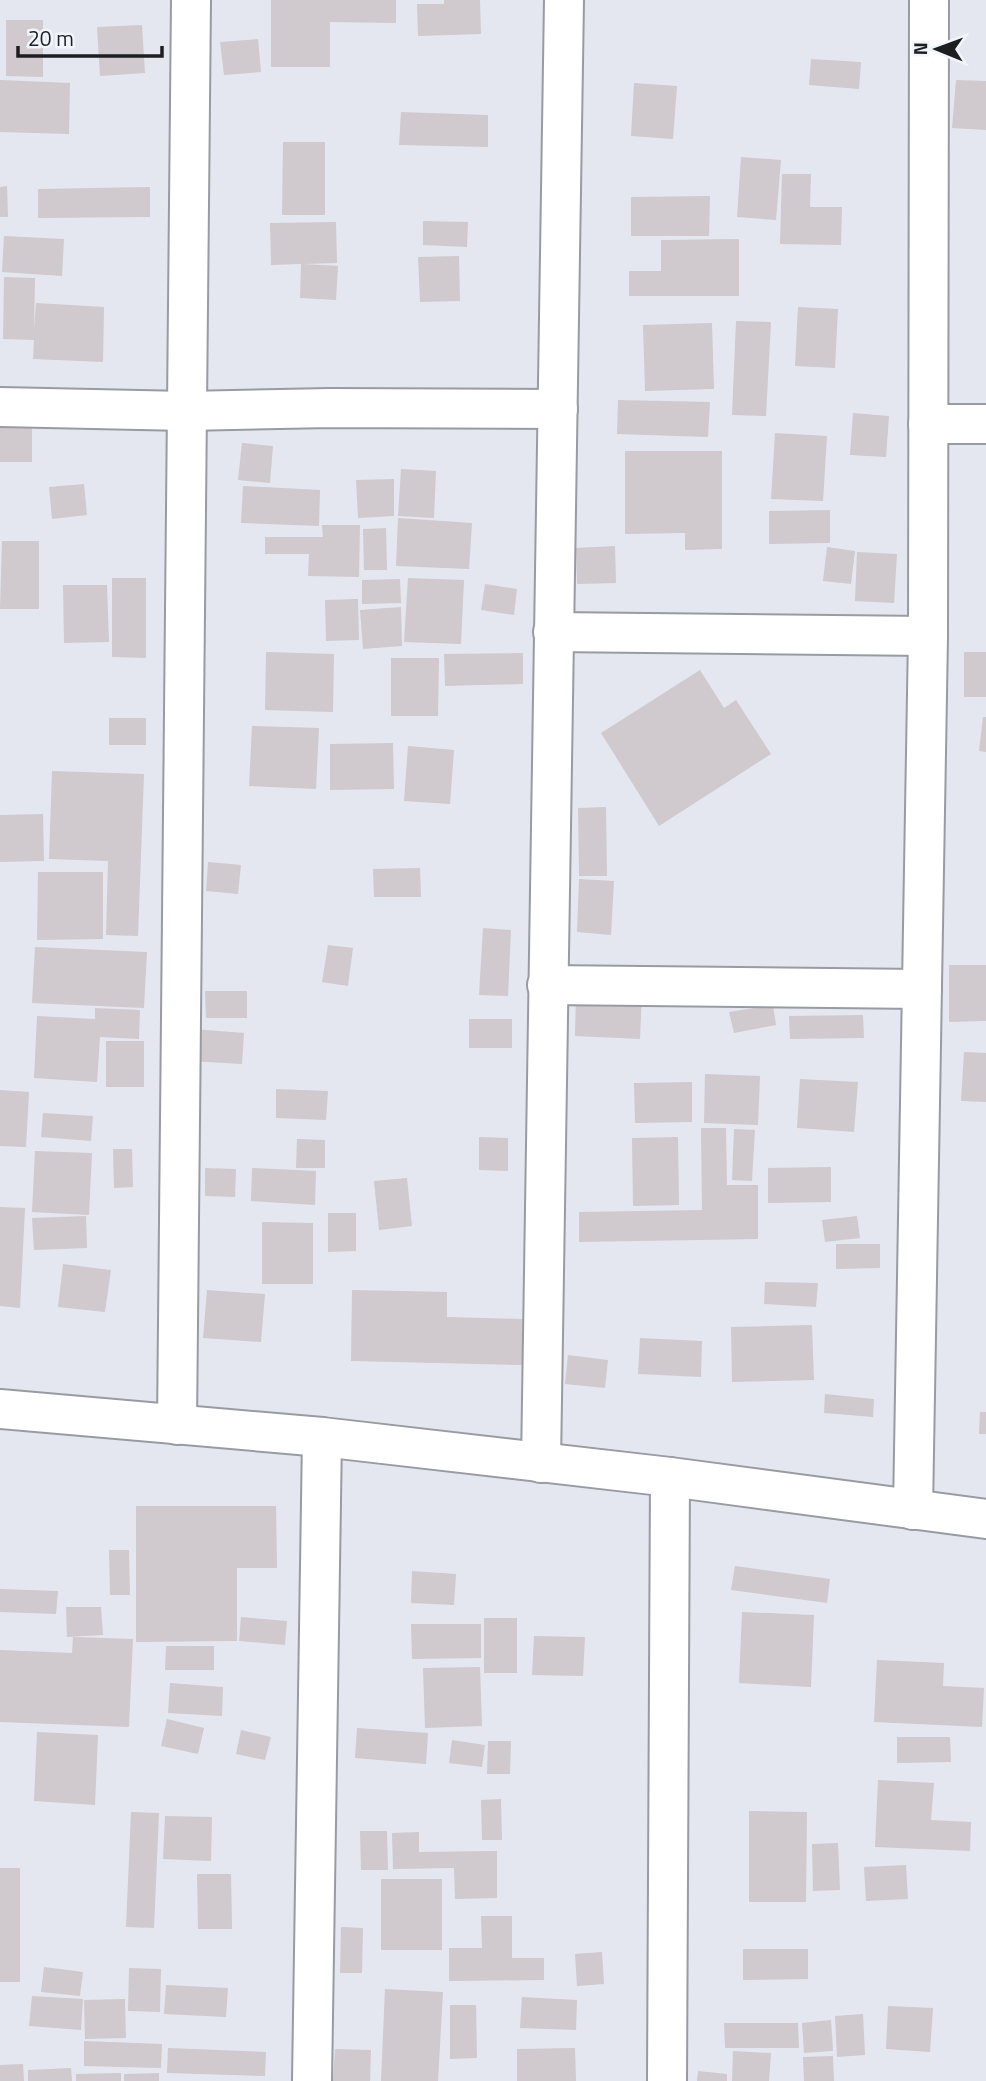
<svg xmlns="http://www.w3.org/2000/svg" width="986" height="2081" viewBox="0 0 986 2081" font-family="'Titillium Web',sans-serif">
<style>
.building{fill:#d0c9ce}
.lines{fill:none;stroke-linecap:round;stroke-linejoin:round}
.minor-casing{stroke:#989ba2;stroke-width:42}
.minor{stroke:#fff;stroke-width:38}
</style>
<rect width="100%" height="100%" fill="#e4e7ef"/>
<g class="building">
<polygon points="271,0 396,0 396,23 330,22 330,67 271,67"/>
<polygon points="444,0 480,0 481,34 418,36 417,4 444,4"/>
<polygon points="6,20 43,20 43,77 6,76"/>
<polygon points="142,25 145,73 100,76 97,27"/>
<polygon points="258,39 261,72 224,75 220,42"/>
<polygon points="811,59 861,62 859,89 809,85"/>
<polygon points="0,80 70,83 69,134 0,132"/>
<polygon points="956,80 986,81 986,130 952,128"/>
<polygon points="634,83 677,86 673,139 631,136"/>
<polygon points="401,112 488,115 488,147 399,145"/>
<polygon points="283,142 325,142 325,215 282,215"/>
<polygon points="741,157 781,160 776,220 737,217"/>
<polygon points="782,174 811,174 810,207 842,207 841,245 780,244"/>
<polygon points="7,186 8,217 0,217 0,187"/>
<polygon points="150,187 150,217 38,218 38,189"/>
<polygon points="710,196 709,236 631,236 631,197"/>
<polygon points="423,221 468,222 467,247 423,245"/>
<polygon points="336,222 337,263 304,264 338,266 336,300 300,298 301,264 271,265 270,223"/>
<polygon points="4,236 64,239 62,276 2,272"/>
<polygon points="739,239 739,296 629,296 629,271 661,271 661,240"/>
<polygon points="459,256 460,301 420,302 418,257"/>
<polygon points="4,277 35,278 34,329 36,303 104,307 103,362 33,359 34,340 3,339"/>
<polygon points="798,307 838,309 835,368 795,366"/>
<polygon points="736,321 771,322 766,416 732,415"/>
<polygon points="712,323 714,389 645,391 643,325"/>
<polygon points="618,400 710,402 708,437 617,434"/>
<polygon points="853,413 889,416 886,457 850,455"/>
<rect x="0" y="421" width="32" height="41"/>
<polygon points="775,433 827,436 823,501 771,499"/>
<polygon points="242,443 273,446 270,483 238,480"/>
<polygon points="625,451 722,451 722,549 685,550 685,533 625,534"/>
<polygon points="401,469 436,471 434,518 398,516"/>
<polygon points="394,479 394,516 358,518 356,480"/>
<polygon points="84,484 87,515 52,519 49,487"/>
<polygon points="243,486 320,490 319,526 241,523"/>
<polygon points="830,510 830,543 769,544 769,511"/>
<polygon points="398,518 472,523 469,569 396,566"/>
<polygon points="322,525 360,525 359,577 308,576 309,554 265,554 265,537 323,537"/>
<polygon points="386,528 387,570 364,570 363,529"/>
<polygon points="2,541 39,541 39,609 0,609"/>
<polygon points="615,546 616,583 577,584 576,548"/>
<polygon points="827,547 855,551 851,584 823,581"/>
<polygon points="857,552 897,554 894,603 855,601"/>
<polygon points="112,578 146,578 146,658 112,657"/>
<polygon points="408,578 464,580 461,644 404,642"/>
<polygon points="400,579 401,603 362,604 362,580"/>
<polygon points="485,584 517,589 514,615 481,610"/>
<polygon points="63,585 107,585 109,642 64,643"/>
<polygon points="358,599 359,640 326,641 325,600"/>
<polygon points="401,607 402,646 363,649 360,610"/>
<polygon points="266,652 334,654 333,712 265,710"/>
<rect x="964" y="652" width="22" height="45"/>
<polygon points="523,653 523,684 445,686 444,654"/>
<polygon points="391,658 439,658 438,716 391,716"/>
<polygon points="700,670 724,708 736,700 771,754 659,826 601,733"/>
<polygon points="983,717 986,717 986,752 979,751"/>
<rect x="109" y="718" width="37" height="27"/>
<polygon points="252,726 319,728 316,789 249,786"/>
<polygon points="393,743 394,789 330,790 330,744"/>
<polygon points="408,746 454,750 450,804 404,801"/>
<polygon points="52,771 144,774 138,936 106,935 108,861 49,859"/>
<polygon points="606,807 607,876 579,876 578,808"/>
<polygon points="43,814 44,861 0,862 0,815"/>
<polygon points="208,862 241,865 238,894 206,891"/>
<polygon points="420,868 421,897 374,897 373,869"/>
<polygon points="38,872 103,872 103,939 37,940"/>
<polygon points="579,879 614,881 611,935 577,932"/>
<polygon points="483,928 511,930 508,996 479,995"/>
<polygon points="328,945 353,948 348,986 322,982"/>
<polygon points="35,947 147,952 144,1008 32,1003"/>
<polygon points="949,965 986,965 986,1021 949,1022"/>
<polygon points="576,990 642,992 640,1039 575,1036"/>
<polygon points="205,991 247,991 247,1018 206,1018"/>
<polygon points="773,1005 776,1025 734,1033 729,1012"/>
<polygon points="95,1008 140,1010 139,1039 100,1037 97,1082 34,1078 37,1016 95,1019"/>
<polygon points="863,1015 864,1038 790,1039 789,1016"/>
<rect x="469" y="1019" width="43" height="29"/>
<polygon points="193,1029 244,1033 242,1064 190,1061"/>
<rect x="106" y="1041" width="38" height="46"/>
<polygon points="964,1052 986,1053 986,1102 961,1101"/>
<polygon points="705,1074 760,1076 758,1125 704,1123"/>
<polygon points="800,1079 858,1082 854,1132 797,1128"/>
<polygon points="692,1082 692,1122 635,1123 634,1083"/>
<polygon points="276,1089 328,1091 326,1120 276,1118"/>
<polygon points="0,1090 29,1092 26,1147 0,1146"/>
<polygon points="43,1113 93,1116 91,1141 41,1137"/>
<polygon points="701,1128 726,1128 727,1185 758,1185 758,1239 579,1242 579,1212 702,1210"/>
<polygon points="734,1129 755,1130 752,1181 732,1180"/>
<polygon points="479,1137 508,1138 508,1171 479,1170"/>
<polygon points="678,1137 679,1205 633,1206 632,1138"/>
<polygon points="297,1139 325,1140 325,1168 296,1168"/>
<polygon points="113,1149 132,1149 133,1187 114,1188"/>
<polygon points="35,1151 92,1153 89,1215 32,1212"/>
<polygon points="831,1167 831,1202 768,1203 768,1168"/>
<polygon points="205,1168 236,1169 235,1197 205,1196"/>
<polygon points="252,1168 316,1171 315,1205 251,1201"/>
<polygon points="407,1178 412,1226 379,1230 374,1181"/>
<polygon points="0,1207 25,1208 20,1308 0,1306"/>
<polygon points="328,1213 356,1213 356,1251 328,1252"/>
<polygon points="86,1216 87,1248 34,1250 32,1218"/>
<polygon points="857,1216 860,1238 825,1242 822,1220"/>
<polygon points="262,1222 313,1223 313,1284 262,1284"/>
<polygon points="836,1244 880,1244 880,1268 836,1269"/>
<polygon points="63,1264 111,1270 105,1312 58,1307"/>
<polygon points="765,1282 818,1283 816,1307 764,1304"/>
<polygon points="207,1290 265,1294 261,1342 203,1338"/>
<polygon points="352,1290 447,1292 447,1317 523,1319 522,1365 351,1361"/>
<polygon points="812,1325 814,1380 732,1382 731,1327"/>
<polygon points="640,1338 702,1341 701,1377 638,1374"/>
<polygon points="568,1355 608,1360 605,1388 565,1384"/>
<polygon points="825,1394 874,1399 873,1417 824,1413"/>
<polygon points="980,1412 986,1412 986,1434 979,1434"/>
<polygon points="136,1506 276,1506 277,1568 237,1568 237,1641 136,1642"/>
<polygon points="109,1550 129,1550 130,1595 110,1595"/>
<polygon points="735,1566 830,1579 827,1603 731,1590"/>
<polygon points="412,1571 456,1574 454,1605 411,1603"/>
<polygon points="0,1589 58,1591 56,1614 0,1612"/>
<polygon points="66,1607 101,1607 103,1635 67,1637"/>
<polygon points="742,1612 814,1615 811,1687 739,1683"/>
<polygon points="241,1617 287,1621 285,1645 239,1641"/>
<rect x="484" y="1618" width="33" height="55"/>
<polygon points="411,1624 481,1624 481,1658 412,1659"/>
<polygon points="534,1636 585,1637 583,1676 532,1675"/>
<polygon points="73,1637 133,1639 129,1727 0,1722 0,1650 72,1653"/>
<polygon points="166,1646 214,1646 214,1670 165,1670"/>
<polygon points="877,1660 944,1663 943,1686 984,1688 982,1727 874,1722"/>
<polygon points="480,1667 482,1726 425,1728 423,1668"/>
<polygon points="170,1683 223,1687 222,1716 168,1713"/>
<polygon points="167,1719 204,1728 198,1754 161,1746"/>
<polygon points="357,1728 428,1733 426,1764 355,1758"/>
<polygon points="241,1730 271,1737 265,1760 236,1754"/>
<polygon points="37,1732 98,1735 95,1805 34,1801"/>
<polygon points="897,1737 950,1737 951,1762 897,1763"/>
<polygon points="452,1740 485,1745 482,1767 449,1763"/>
<polygon points="488,1741 511,1741 510,1774 487,1774"/>
<polygon points="878,1780 934,1783 931,1820 971,1822 970,1851 875,1847"/>
<polygon points="501,1799 502,1840 482,1840 481,1800"/>
<polygon points="749,1811 807,1812 806,1902 749,1902"/>
<polygon points="131,1812 159,1813 154,1928 126,1927"/>
<polygon points="165,1816 212,1817 211,1861 163,1859"/>
<polygon points="360,1831 387,1831 388,1870 361,1870"/>
<polygon points="419,1832 419,1852 497,1851 497,1898 455,1899 454,1868 393,1869 392,1833"/>
<polygon points="838,1843 840,1890 813,1891 812,1844"/>
<polygon points="906,1865 908,1899 866,1901 864,1867"/>
<rect x="0" y="1868" width="20" height="114"/>
<polygon points="197,1874 231,1874 232,1929 198,1929"/>
<rect x="381" y="1879" width="61" height="71"/>
<polygon points="481,1916 512,1916 512,1958 544,1958 544,1980 449,1981 449,1948 482,1948"/>
<polygon points="341,1927 363,1928 362,1973 340,1973"/>
<polygon points="743,1949 808,1949 808,1979 743,1980"/>
<polygon points="602,1952 604,1984 577,1986 575,1954"/>
<polygon points="44,1967 83,1972 80,1996 41,1992"/>
<polygon points="129,1968 161,1969 160,2012 128,2011"/>
<polygon points="166,1985 228,1988 226,2017 164,2014"/>
<polygon points="385,1989 443,1992 438,2081 381,2081"/>
<polygon points="32,1996 83,1999 81,2030 29,2026"/>
<polygon points="522,1997 577,2000 576,2030 520,2028"/>
<polygon points="125,1999 126,2038 85,2039 84,2000"/>
<polygon points="450,2005 476,2005 477,2058 450,2059"/>
<polygon points="888,2006 933,2008 930,2052 886,2049"/>
<polygon points="863,2014 865,2055 837,2057 835,2016"/>
<polygon points="831,2020 833,2051 804,2053 802,2023"/>
<polygon points="724,2023 798,2023 799,2048 725,2048"/>
<polygon points="84,2041 162,2044 161,2068 84,2066"/>
<polygon points="168,2048 266,2052 265,2076 167,2073"/>
<polygon points="575,2048 576,2081 517,2081 517,2049"/>
<polygon points="335,2049 371,2050 370,2081 333,2081"/>
<polygon points="733,2051 771,2053 769,2081 732,2081"/>
<polygon points="833,2056 834,2081 804,2081 803,2057"/>
<polygon points="23,2064 24,2081 0,2081 0,2065"/>
<polygon points="71,2068 72,2081 28,2081 28,2070"/>
<polygon points="698,2071 727,2074 727,2081 697,2081"/>
<polygon points="121,2073 121,2081 76,2081 76,2074"/>
<polygon points="159,2073 159,2081 124,2081 124,2074"/>
</g>
<g class="lines">
<g class="minor-casing">
<g id="minor">
<polyline points="0,407 186,411 330,408 558,409"/>
<polyline points="928,424 986,424"/>
<polyline points="553,632 928,636"/>
<polyline points="547,985 922,989"/>
<polyline points="0,1409 322,1437 670,1477 986,1519"/>
<polyline points="177,1425 191,0"/>
<polyline points="541,1463 564,0"/>
<polyline points="913,1510 928,636 929,0"/>
<polyline points="312,2081 322,1437"/>
<polyline points="667,2081 670,1477"/>
</g>
</g>
<use href="#minor" class="minor"/>
</g>
<g transform="translate(937 49) rotate(271)" stroke="#f1f5fc" stroke-width="5" paint-order="stroke">
<path d="M0-5L12 26L0 18L-12 26Z" fill="#1c1e20"/>
<text y="-10" font-size="19" font-weight="bold" text-anchor="middle" fill="#1c1e20">N</text>
</g>
<path d="M18 46v10h144v-10" fill="none" stroke="#1c1e20" stroke-width="3.5"/>
<text x="28" y="46" font-size="21" fill="#1c1e20" stroke="#f1f5fc" stroke-width="5" paint-order="stroke">20 m</text>
</svg>
